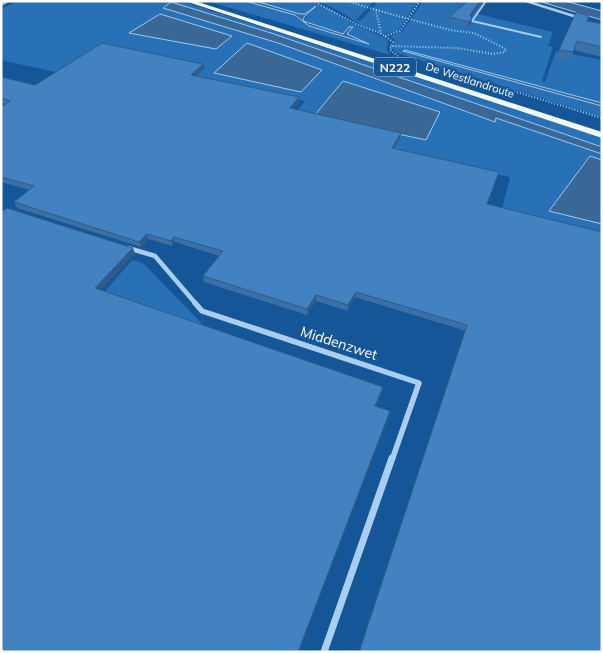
<svg xmlns="http://www.w3.org/2000/svg" width="603" height="653" viewBox="0 0 603 653" font-family="Mulish,sans-serif">
<style>
.green{fill:#2971b6}
.water{fill:#396897;stroke:#9bcaf5}
.lines{fill:none;stroke-linecap:round;stroke-linejoin:round}
.path{stroke:#a8cef2;stroke-width:2;stroke-dasharray:1 2;stroke-linecap:butt}
.service{stroke:#a8cef2;stroke-width:2}
.minor-far3{stroke:#a8cef2;stroke-width:2.5}
.minor-far2{stroke:#a8cef2;stroke-width:4.5}
.minor-far1{stroke:#a8cef2;stroke-width:5.5}
.minor{stroke:#a8cef2;stroke-width:7}
.primary{fill:#f3f8ff;fill-rule:evenodd}
.wall{fill:#3a70a5}
.shaded-wall{fill:#2f5b86}
.building{fill:#4382c0;stroke:#2f5b86}
.labels{text-anchor:middle;dominant-baseline:central;stroke-width:4.5;stroke-linejoin:round;paint-order:stroke}
.far-street-label{font-size:11px;fill:#fff;stroke:#155698}
.shield{fill:#155698;stroke:#b9cce0;stroke-width:1}
.shield-label{font-size:12px;font-weight:bold;fill:#fff}
.street-label{font-size:14px;fill:#fff;stroke:#155698}
</style>
<rect width="100%" height="100%" fill="#155698"/>
<g class="green">
<polygon points="18,1 182,1 602,138 602,147 271,33 171,2 163,7 278,43 495,122 496,118 602,154 602,160 589,156 550,211 602,224 602,235 502,209 510,177 386,150 396,133 440,112 343,81 314,116 296,112 305,101 194,78 206,67 100,47 60,73 1,60 1,9"/>
<polygon points="207,1 245,1 295,15 309,26 364,42 347,34 353,28 343,34 303,21 316,6 305,14 300,14 255,1 309,1 328,8 353,24 385,38 388,41 387,50 390,55"/>
<path d="M317,1H374L356,20L360,21L379,1H418L398,31C375,40 357,21 339,11C332,7 324,4 317,1Z"/>
<polygon points="423,1 483,1 477,14 553,32 548,46 553,47 542,81 545,82 556,51 602,60 602,103 406,50 404,51 602,106 602,117 397,53 392,48 395,40 390,36 402,32"/>
<polygon points="132,260 143,263 204,326 101,296"/>
</g>
<g class="water">
<polygon points="245,1 255,1 300,14 305,14 316,6 304,17 303,21 343,34 349,27 353,27 347,34 369,44 309,26 295,15"/>
<polygon points="538,1 565,1 602,11 602,20"/>
<polygon points="171,2 271,33 602,147 602,154 496,118 495,122 278,43 163,8"/>
<polygon points="160,14 232,36 216,49 129,33"/>
<polygon points="247,43 322,70 301,92 214,73"/>
<polygon points="405,50 602,103 602,106 403,51"/>
<polygon points="343,81 440,112 426,140 314,116"/>
<polygon points="590,156 602,160 602,224 549,211"/>
</g>
<g class="lines">
<g class="path">
<polyline points="313,1 358,25 382,34 393,42 390,50 398,56"/>
<polyline points="347,1 376,10 381,34"/>
<polyline points="376,10 450,30 474,33 506,49 505,52 493,54 457,48 390,46"/>
<polyline points="385,36 400,31 420,1"/>
<polyline points="428,65 602,118"/>
</g>
<polyline class="service" points="486,1 472,21 541,37"/>
<g class="minor-far3">
<polyline points="526,1 580,18"/>
<polyline points="1,5 8,1"/>
</g>
<polyline class="minor-far2" points="128,248 155,256 196,304"/>
<polyline class="minor-far1" points="195,303 202,311 419,383 392,460"/>
<polyline class="minor" points="324,652 392,458"/>
<polygon class="primary" points="185,1 195,1 602,132 602,138"/>
</g>
<g class="wall">
<polygon points="482,2 471,17 471,24 468,26 449,22 449,17"/>
<polygon points="589,16 588,21 602,24 602,57 574,50 570,61 556,59 559,50"/>
<polygon points="203,64 204,69 196,76 299,97 299,103 294,109 400,138 394,148 488,204 602,232 466,331 355,297 348,311 316,301 307,315 204,282 203,276 219,256 175,242 172,246 148,239 141,247 17,208 14,202 29,190 1,182 1,107 5,104 1,103 1,77 35,85"/>
</g>
<g class="shaded-wall">
<polygon points="480,1 482,1 482,2 469,20 470,15"/>
<polygon points="472,19 471,24 468,26 469,22"/>
<polygon points="203,64 204,69 191,80 191,75"/>
<polygon points="299,97 299,103 290,114 290,108"/>
<polygon points="401,133 400,138 391,153 392,148"/>
<polygon points="147,234 148,239 141,247 139,242"/>
<polygon points="174,237 175,242 172,246 171,241"/>
<polygon points="133,248 135,254 97,294 95,288"/>
<polygon points="356,292 355,297 348,311 348,305"/>
<polygon points="316,295 316,301 307,315 307,309"/>
<polygon points="383,387 382,393 374,411 375,406"/>
<polygon points="390,411 389,416 299,652 298,652"/>
</g>
<g class="building">
<polygon points="468,1 480,1 470,15 472,19 469,22 449,17"/>
<polygon points="576,12 589,16 587,21 602,24 602,47 577,41 573,52 559,50"/>
<polygon points="102,43 203,64 191,75 299,97 290,108 401,133 392,148 499,172 487,204 602,232 602,652 359,652 467,325 356,292 348,305 316,295 307,309 203,276 223,251 174,237 171,241 147,234 139,242 14,202 34,186 1,177 1,107 10,101 1,98 1,77 35,85"/>
<polygon points="7,208 133,248 95,288 383,387 375,406 390,411 298,652 1,652 1,212"/>
</g>
<g class="labels">
<g class="far-street-label">
<text transform="translate(470 80) rotate(18)">De Westlandroute</text>
</g>
<rect class="shield" x="374" y="57.5" width="42" height="19" rx="4"/>
<g class="shield-label">
<text x="395" y="67">N222</text>
</g>
<g class="street-label">
<text transform="translate(339 343) rotate(18)">Middenzwet</text>
</g>
</g>
<rect width="603" height="653" fill="none" stroke="#ffffff" stroke-width="5"/>
</svg>
